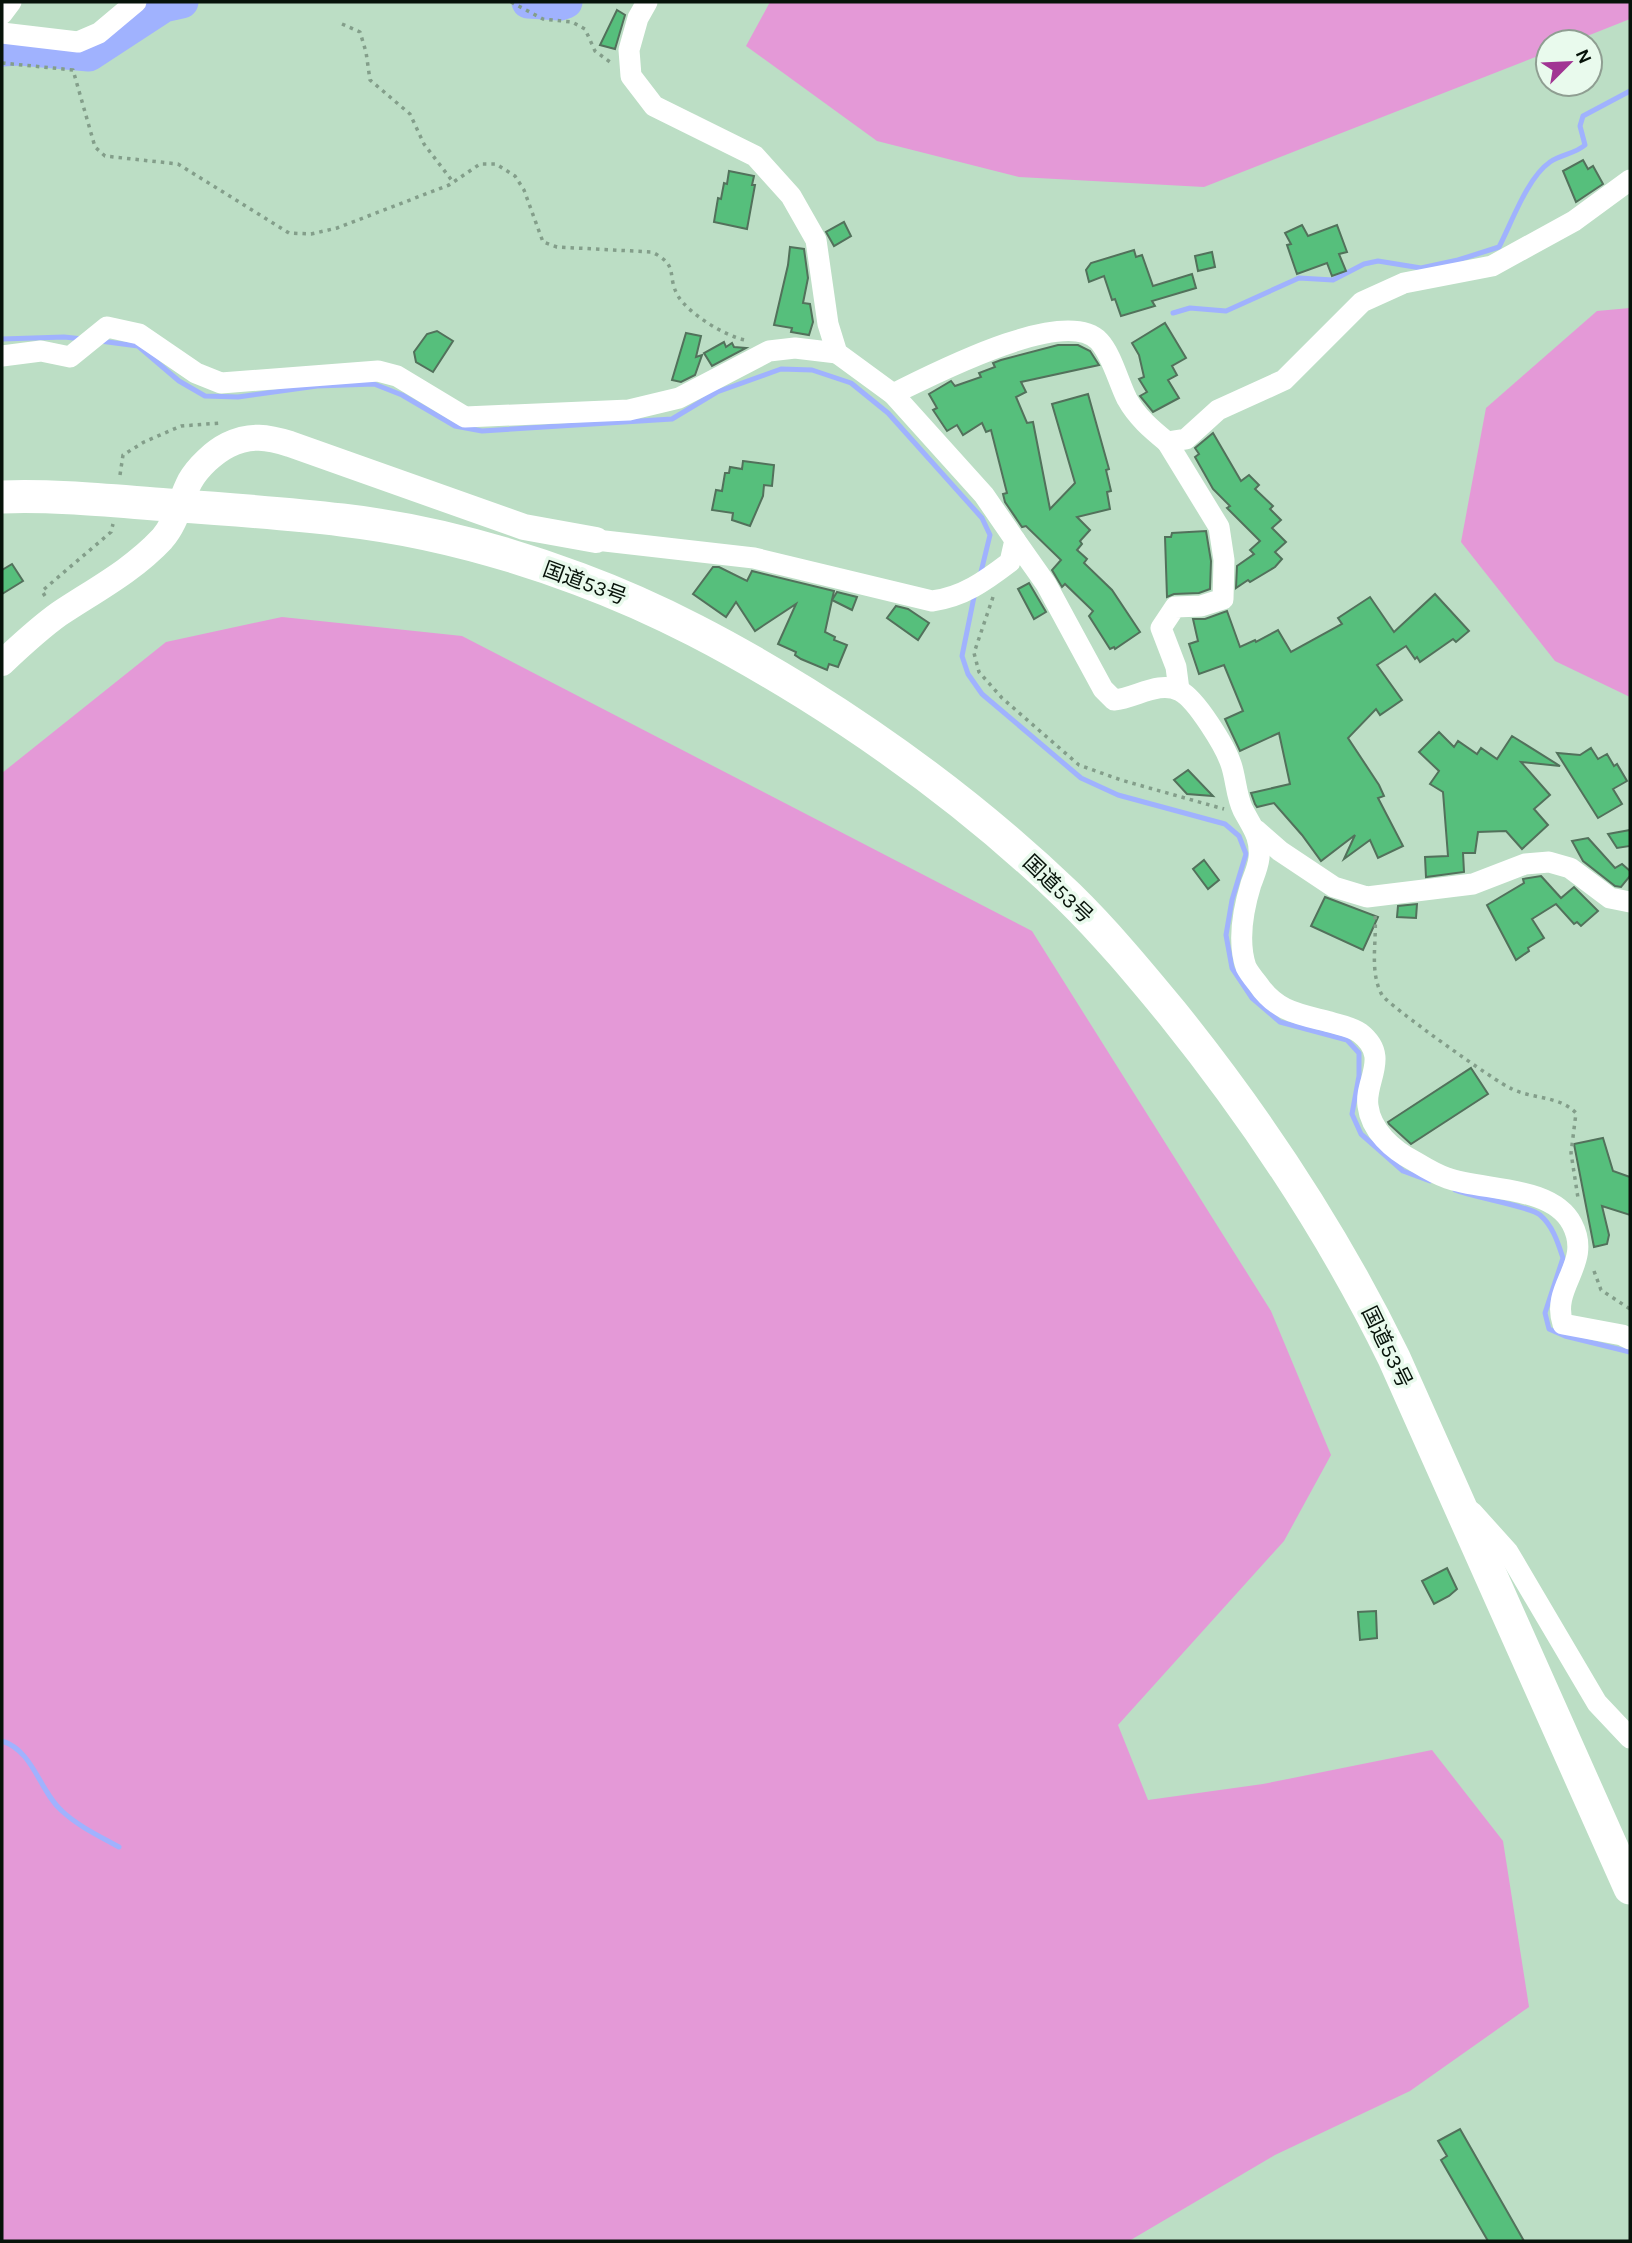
<svg xmlns="http://www.w3.org/2000/svg" width="1632" height="2243" viewBox="0 0 1632 2243" font-family="Karla,'Noto Sans JP',sans-serif">
<style>
.green{fill:#e499d7}
.lines{fill:none;stroke-linecap:round;stroke-linejoin:round}
.stream{stroke:#a0b2fe;stroke-width:5}
.river{stroke:#a0b2fe;stroke-width:33}
.building{fill:#56bf7c;stroke:#52715b;stroke-width:2}
.path{stroke:#839e8a;stroke-width:3.5;stroke-dasharray:3.5 5;stroke-linecap:butt}
.minor{stroke:#fff;stroke-width:21}
.tertiary{stroke:#fff;stroke-width:26}
.trunk{stroke:#fff;stroke-width:33}
.labels{text-anchor:middle;dominant-baseline:central;stroke-width:7;stroke-linejoin:round;paint-order:stroke}
.street-label{font-size:21px;fill:#07130a;stroke:#e9faed}
</style>
<rect width="100%" height="100%" fill="#bcdec5"/>
<g class="green">
<polygon points="770,2 1630,2 1630,19 1572,42 1548,42 1548,52 1204,187 1019,177 877,141 746,46"/>
<polygon points="1630,308 1630,697 1555,661 1461,542 1486,408 1597,311"/>
<polygon points="282,617 462,636 1032,931 1271,1311 1331,1455 1284,1541 1118,1725 1148,1800 1263,1784 1432,1750 1503,1841 1529,2007 1410,2091 1275,2155 1129,2241 2,2241 2,773 166,642"/>
</g>
<g class="lines">
<g class="stream">
<path d="M1173,313L1190,308L1226,311L1299,278L1333,280L1364,264L1378,261L1421,268L1458,260L1499,247C1512,222 1527,178 1550,162C1561,154 1575,154 1585,145L1580,126L1583,116L1630,91"/>
<polyline points="2,339 64,337 83,339"/>
<polyline points="100,341 138,346 179,381 205,396 238,397 317,386 374,384 402,395 455,426 482,431 672,419 717,392 781,369 812,370 851,383 888,413 982,518 990,535 980,576"/>
<polyline points="975,592 962,656 968,674 982,694 1081,778 1118,795 1225,824 1239,836 1246,854 1232,900 1226,935 1232,968 1252,998 1280,1022 1347,1040 1359,1053 1359,1076 1352,1114 1361,1134 1403,1171 1430,1181"/>
<path d="M1455,1190C1472,1197 1532,1207 1540,1215C1553,1226 1558,1243 1563,1258L1545,1313L1549,1329L1565,1336L1630,1352"/>
<path d="M2,1741C34,1751 39,1791 62,1811C78,1826 99,1836 119,1847"/>
</g>
<g class="river">
<polyline points="528,2 560,4 566,2"/>
<polyline points="2,50 20,49 89,55 164,6 182,2"/>
</g>
</g>
<g class="building">
<polygon points="617,10 625,15 615,49 600,45"/>
<polygon points="1583,160 1588,169 1593,166 1603,184 1576,202 1563,171"/>
<polygon points="729,171 754,176 752,185 755,185 747,229 714,222 718,198 721,199 724,183 727,184"/>
<polygon points="844,222 851,236 834,246 826,232"/>
<polygon points="1302,225 1308,236 1337,225 1347,252 1339,254 1346,271 1332,276 1327,263 1297,274 1287,245 1291,244 1285,233"/>
<polygon points="790,247 804,249 808,278 803,303 810,304 813,322 809,335 791,332 792,328 774,325 788,265"/>
<polygon points="1134,250 1136,257 1142,255 1153,286 1192,274 1196,288 1152,301 1155,306 1121,316 1115,299 1112,300 1104,276 1089,282 1086,270 1091,263"/>
<polygon points="1212,252 1215,267 1198,271 1195,256"/>
<polygon points="1165,323 1186,358 1172,366 1177,375 1168,380 1179,398 1153,412 1140,396 1147,392 1139,379 1144,377 1139,355 1132,343"/>
<polygon points="437,331 453,341 433,372 416,362 414,352 427,334"/>
<polygon points="686,333 701,336 696,357 702,355 695,375 681,382 672,380"/>
<polygon points="724,342 726,347 732,343 734,347 746,348 712,366 704,353"/>
<polygon points="1058,345 1078,345 1090,351 1099,365 1021,382 1026,392 1016,397 1027,423 1033,422 1050,509 1075,483 1052,404 1088,394 1109,469 1106,470 1111,491 1107,492 1110,509 1077,517 1090,530 1080,541 1082,544 1077,550 1087,559 1084,563 1112,590 1140,632 1115,649 1114,647 1110,649 1089,616 1093,611 1065,584 1062,587 1052,570 1061,560 1026,526 1022,527 1005,502 1003,494 1007,493 991,430 986,432 982,423 963,435 957,425 947,431 933,410 937,408 929,394 951,381 955,386 981,377 979,373 995,367 993,363 1001,360"/>
<polygon points="1213,433 1241,481 1249,475 1259,485 1255,489 1273,506 1270,509 1281,520 1272,528 1286,542 1275,552 1282,559 1275,567 1250,582 1248,580 1236,588 1237,566 1254,554 1250,550 1260,541 1227,508 1230,506 1213,489 1195,457 1199,454 1195,448"/>
<polygon points="743,461 774,465 772,486 764,485 763,496 750,526 732,520 733,513 712,510 716,490 722,491 725,473 729,473 730,467 742,469"/>
<polygon points="1206,531 1211,561 1210,589 1199,593 1174,594 1167,597 1165,537 1171,537 1172,533"/>
<polygon points="12,564 23,581 2,594 2,570"/>
<polygon points="713,567 719,567 747,581 752,571 834,591 825,632 835,637 834,640 847,645 838,667 829,664 827,670 801,659 795,655 796,652 778,644 796,604 755,631 736,602 726,617 693,594"/>
<polygon points="1029,583 1046,612 1034,619 1018,589"/>
<polygon points="837,592 857,597 852,610 832,600"/>
<polygon points="1435,594 1469,631 1456,642 1453,639 1420,662 1417,657 1415,659 1406,646 1377,665 1402,700 1380,715 1376,709 1348,738 1379,785 1384,796 1378,798 1403,846 1378,858 1370,840 1344,859 1355,835 1321,861 1302,835 1274,803 1257,807 1255,804 1251,793 1290,784 1279,733 1240,751 1225,719 1243,711 1224,665 1199,674 1189,644 1198,641 1193,619 1205,619 1227,611 1240,647 1255,640 1256,642 1278,630 1291,652 1342,624 1338,618 1370,597 1394,632"/>
<polygon points="896,606 908,609 929,623 918,640 887,618"/>
<polygon points="1439,732 1454,747 1458,741 1477,754 1481,748 1497,759 1512,736 1560,766 1521,762 1550,795 1534,809 1548,825 1522,849 1506,831 1478,832 1475,853 1463,853 1464,872 1426,877 1425,857 1448,856 1443,792 1430,784 1439,771 1419,752"/>
<polygon points="1591,748 1598,759 1607,754 1614,766 1617,764 1627,781 1613,789 1622,804 1598,818 1557,753 1580,755"/>
<polygon points="1188,770 1213,796 1187,794 1174,780"/>
<polygon points="1630,830 1630,846 1617,848 1608,834"/>
<polygon points="1588,838 1615,868 1622,864 1630,871 1630,876 1621,887 1615,886 1583,861 1572,841"/>
<polygon points="1204,860 1219,880 1208,889 1193,869"/>
<polygon points="1541,876 1561,898 1574,887 1598,911 1581,926 1577,922 1574,924 1556,904 1532,919 1544,938 1528,948 1529,951 1516,960 1487,905 1524,883 1523,879"/>
<polygon points="1325,897 1378,917 1363,950 1311,926"/>
<polygon points="1417,904 1416,918 1397,917 1398,906"/>
<polygon points="1471,1068 1488,1094 1411,1144 1389,1124 1388,1122"/>
<polygon points="1603,1138 1613,1171 1630,1177 1630,1215 1602,1206 1609,1235 1607,1244 1594,1247 1574,1144"/>
<polygon points="1447,1568 1457,1589 1449,1596 1434,1604 1422,1581"/>
<polygon points="1376,1611 1377,1638 1360,1640 1358,1612"/>
<polygon points="1460,2129 1524,2241 1488,2241 1441,2160 1447,2156 1438,2141"/>
</g>
<g class="lines">
<g class="path">
<polyline points="511,2 543,19 572,22 585,29 595,51 610,62"/>
<polyline points="342,24 360,32 366,52 370,80 410,114 424,144 453,182"/>
<path d="M2,63L73,70L95,147L105,156L178,164L289,233L311,234L337,228L449,185L480,164H496L515,176L524,190L543,242L557,247L652,252C680,266 666,275 678,296C689,314 725,336 745,340"/>
<polyline points="120,475 123,455 144,442 181,426 221,423"/>
<polyline points="45,596 42,591 111,532 113,524"/>
<polyline points="993,597 974,653 979,672 1002,698 1079,765 1121,780 1224,809"/>
<path d="M1375,916C1377,942 1369,971 1382,995C1388,1005 1497,1083 1512,1089C1533,1099 1560,1096 1576,1113L1571,1153L1578,1198"/>
<polyline points="1594,1271 1601,1290 1630,1309"/>
</g>
<g class="minor">
<polyline points="2,14 11,2"/>
<polyline points="2,33 78,42 99,33 136,2"/>
<polyline points="2,356 41,351 70,357 107,327 139,334 196,373 221,383 378,371 397,376 465,417 629,410 679,398 769,351 795,348 837,353"/>
<path d="M893,394C930,376 1064,305 1099,341C1112,355 1118,381 1127,399C1137,417 1151,429 1167,442L1186,439L1218,410L1284,380L1362,302L1404,283L1492,266L1574,221L1630,180"/>
<polyline points="1167,442 1219,527 1224,560 1223,599 1201,606 1175,607 1161,628 1176,667 1179,690"/>
<path d="M596,540L754,558L932,601C963,597 985,581 1010,562L1015,540L984,495L893,394L837,353L828,324L816,240L791,196L755,156L654,106L631,76L629,50L638,18L647,2"/>
<path d="M1015,540L1046,584L1103,689L1114,700C1136,698 1159,680 1180,691C1196,699 1225,746 1231,764C1236,778 1236,796 1243,810C1252,827 1261,837 1259,858C1258,867 1254,876 1251,884C1243,910 1237,940 1246,967C1249,973 1254,979 1258,984C1277,1012 1299,1014 1330,1022C1339,1025 1352,1027 1360,1033C1391,1057 1364,1081 1368,1106C1371,1131 1393,1150 1414,1161C1424,1167 1435,1174 1447,1178C1483,1191 1552,1185 1572,1224C1593,1264 1550,1286 1563,1324L1622,1335L1630,1339"/>
<polyline points="1256,830 1280,851 1334,887 1367,897 1473,884 1525,864 1549,862 1570,868 1610,898 1630,902"/>
<polyline points="1472,1512 1508,1552 1597,1703 1630,1738"/>
</g>
<path class="tertiary" d="M2,663C20,646 38,629 59,614C95,590 132,571 162,539C177,522 180,500 190,481C198,467 214,452 228,445C250,434 268,437 290,444L524,527L596,540"/>
<path class="trunk" d="M2,497C57,495 113,501 168,505C226,509 284,513 342,520C421,529 504,551 579,579C660,609 732,648 805,693C898,751 988,819 1068,896C1105,932 1139,973 1172,1013C1258,1120 1334,1235 1394,1358L1630,1888"/>
</g>
<g class="labels">
<g class="street-label">
<text transform="translate(585 583) rotate(20)">国道53号</text>
<text transform="translate(1058 889) rotate(44)">国道53号</text>
<text transform="translate(1387 1347) rotate(64)">国道53号</text>
</g>
</g>
<rect width="1632" height="2243" fill="none" stroke="#07130a" stroke-width="7"/>
<g transform="translate(1569 63) rotate(66)"><circle r="33" fill="#e9faed" stroke="#8f9e92" stroke-width="2"/>
<path d="M0-5L12 26L0 18L-12 26Z" fill="#a13493"/>
<text y="-10" font-size="19" font-weight="bold" text-anchor="middle" fill="#07130a">N</text>
</g>
</svg>
